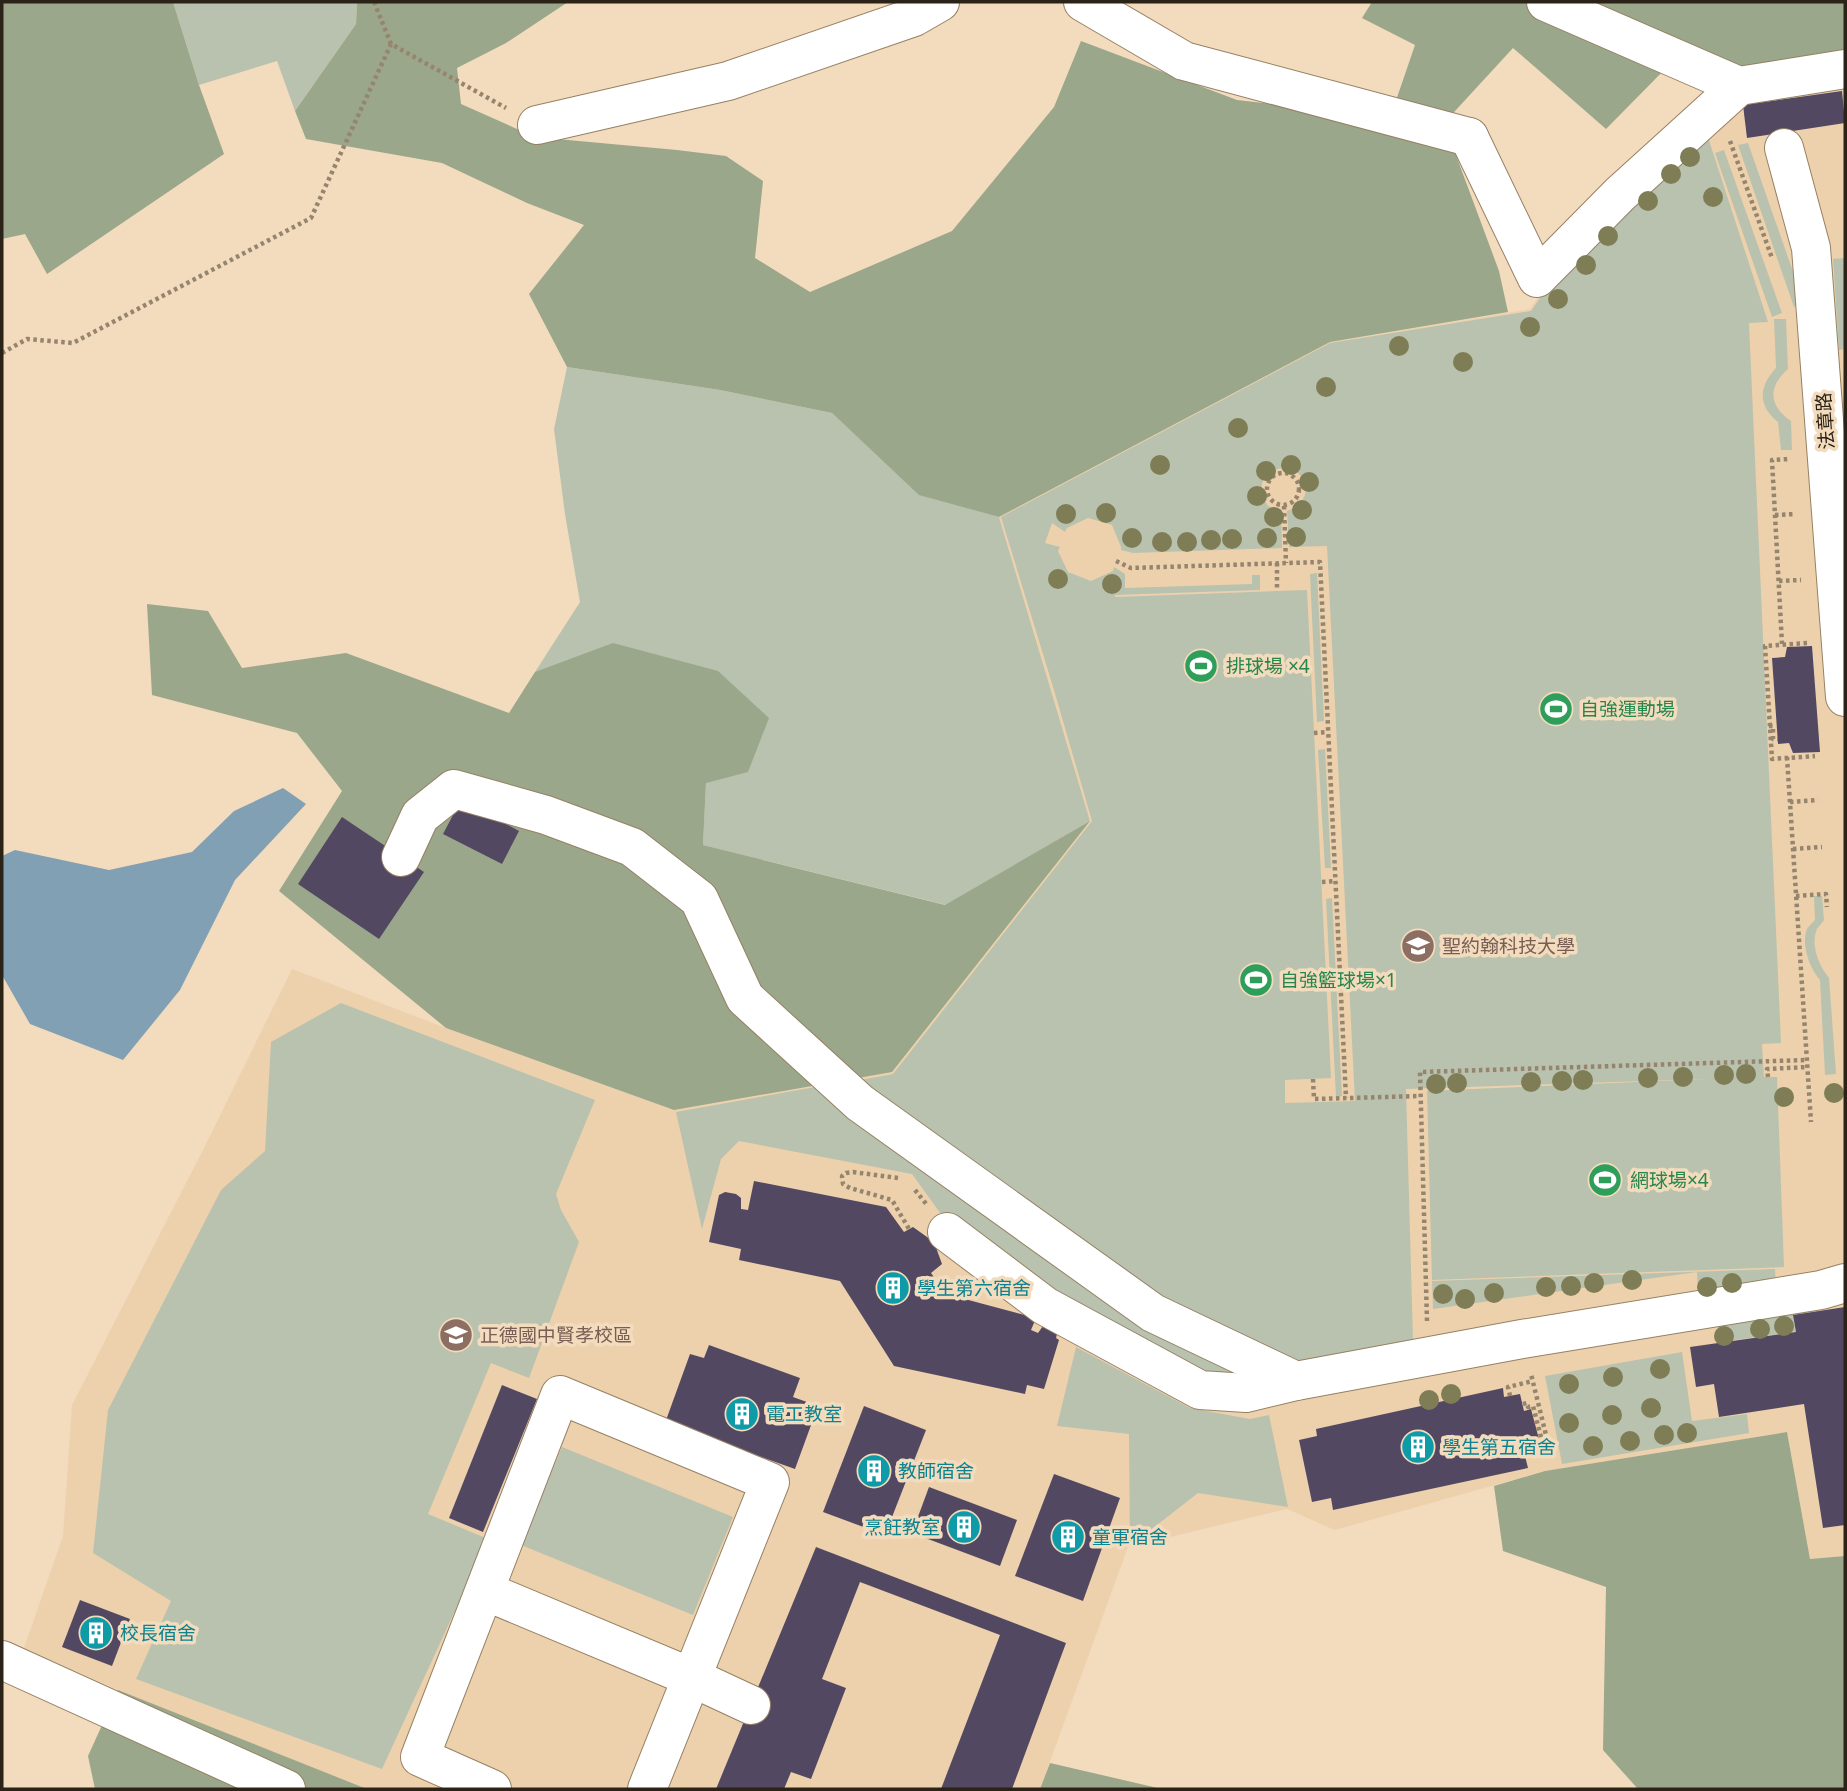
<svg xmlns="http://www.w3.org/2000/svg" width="1847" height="1791" viewBox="0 0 1847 1791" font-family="'Noto Sans','Noto Sans TC',sans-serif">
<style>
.built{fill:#edd1ac}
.green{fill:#b9c2ae;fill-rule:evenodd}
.forest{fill:#9aa78a}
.water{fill:#82a0b3}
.building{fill:#534862}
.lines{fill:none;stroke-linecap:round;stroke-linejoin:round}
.minor-casing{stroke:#968164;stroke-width:40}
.path{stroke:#95856f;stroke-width:4.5;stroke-dasharray:3.5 3.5;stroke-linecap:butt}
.minor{stroke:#fff;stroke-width:38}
.tree{fill:#7e7d55}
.labels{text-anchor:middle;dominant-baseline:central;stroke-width:7;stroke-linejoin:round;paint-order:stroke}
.street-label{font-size:19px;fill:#2b2317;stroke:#f3dbbd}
.leisure-label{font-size:19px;fill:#27864d;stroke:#f3dbbd;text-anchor:start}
.education-label{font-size:19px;fill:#785e54;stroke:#f3dbbd;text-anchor:start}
.culture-label{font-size:19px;fill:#0d838f;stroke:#f3dbbd;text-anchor:start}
</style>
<rect width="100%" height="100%" fill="#f3dbbd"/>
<polygon class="built" points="1845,87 1845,1556 1810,1559 1787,1432 1545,1471 1335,1530 1287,1509 1128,1547 1040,1789 367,1789 118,1690 24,1648 63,1536 72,1405 203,1150 292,969 446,1028 674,1110 1090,821 999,517 1330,342 1530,309 1564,259 1738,102"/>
<g class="green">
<polygon points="173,2 357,2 356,24 295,111 277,61 199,85"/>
<path d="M1706,131L1768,322L1749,323L1781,1043L1762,1044L1764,1077H1777L1784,1267L1432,1280L1427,1091L1708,1079L1406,1089L1413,1340L1295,1366L1161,1304L855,1081L893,1074L1092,821L1054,690L1001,517L1330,343L1531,311L1566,260ZM1284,467C1311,472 1314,502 1287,511L1289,547L1327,546L1355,1101L1285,1103V1080L1331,1078L1307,590L1115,597V595L1260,590V575H1252V584L1125,588V574L1114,567L1113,571L1091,581L1068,572L1058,551L1060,547L1045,543L1052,523L1065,532L1067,528L1088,518L1112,525L1121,547V550L1133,553L1282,548L1281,511L1268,506C1259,493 1259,484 1269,472Z"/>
<polygon points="1748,143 1804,303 1794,307 1738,145"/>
<polygon points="1724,150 1782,313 1772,317 1715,153"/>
<polygon points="1845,258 1845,349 1839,350 1833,259"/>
<path d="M1774,319H1786L1788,369C1768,387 1768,405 1791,421L1792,450H1781L1778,422C1758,406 1758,387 1776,368Z"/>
<polygon points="567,367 720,390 832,413 919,494 999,517 1090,821 946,905 703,845 706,782 535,672 580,602 565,514 554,429"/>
<polygon points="1317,573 1324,721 1317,722 1310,574"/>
<polygon points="1325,749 1331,868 1325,868 1318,750"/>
<path d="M1814,896H1822L1824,920C1822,923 1819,926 1817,929C1810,945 1819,966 1829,978L1836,1074L1825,1075L1820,980C1809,968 1801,944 1807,929C1808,927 1814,921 1815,920Z"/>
<polygon points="1332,898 1342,1096 1336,1097 1326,899"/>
<polygon points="341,1003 595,1100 556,1194 561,1210 579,1242 529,1378 491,1363 428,1514 488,1539 382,1769 136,1679 171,1601 93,1553 108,1410 221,1190 265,1151 271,1042"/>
<polygon points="832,1084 1267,1377 1203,1383 951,1228 912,1174 739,1141 721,1159 702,1229 676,1112"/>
<polygon points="1775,1269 1776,1286 1698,1297 1697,1272 1433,1309 1432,1281"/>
<polygon points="1814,1306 1815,1312 1793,1315 1796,1332 1720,1342 1717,1322"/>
<polygon points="1076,1347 1190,1408 1250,1419 1269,1415 1288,1507 1198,1493 1130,1546 1129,1434 1057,1426"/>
<polygon points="1682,1352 1692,1421 1747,1414 1749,1433 1562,1464 1545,1376"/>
<polygon points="562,1447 733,1517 693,1615 521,1545"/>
</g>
<g class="forest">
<polygon points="2,2 173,2 199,85 224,154 47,274 25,234 2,239"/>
<polygon points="357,2 568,2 506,43 457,68 461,104 535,137 677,150 726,156 763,181 755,258 810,292 952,231 1054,107 1081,41 1237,100 1390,118 1415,45 1362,18 1372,2 1845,2 1845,87 1673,61 1606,129 1513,48 1444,123 1499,271 1508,312 1330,342 999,517 919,495 832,413 720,390 567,367 529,294 584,225 527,203 442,163 306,139 295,111 356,24"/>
<polygon points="147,604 208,611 242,668 346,653 509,713 535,672 613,643 718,671 769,718 748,772 706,783 703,845 945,905 1090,821 892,1072 674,1110 446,1028 279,891 342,791 297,733 152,695"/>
<polygon points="1787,1432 1810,1559 1845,1556 1845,1789 1638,1789 1603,1750 1606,1587 1503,1551 1494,1486 1545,1471"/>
<polygon points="118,1690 367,1789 95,1789 88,1756"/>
<polygon points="1050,1763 1162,1789 1040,1789"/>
</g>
<polygon class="water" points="283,788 306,804 235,880 180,990 123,1060 30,1024 2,975 2,856 15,850 109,870 192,852 234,811"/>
<g class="building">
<polygon points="1842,91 1845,123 1747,138 1743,105"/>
<polygon points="1812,646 1820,752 1793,753 1789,743 1778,744 1772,658 1785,657 1787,647"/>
<polygon points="461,800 519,831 502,864 443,834"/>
<polygon points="342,817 424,872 379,939 298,884"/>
<polygon points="754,1181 886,1207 904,1232 913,1227 934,1242 942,1264 931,1273 946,1294 1036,1318 1031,1330 1038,1333 1043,1326 1057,1334 1056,1338 1059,1340 1044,1389 1027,1385 1025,1394 894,1366 840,1281 739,1260 741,1249 709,1242 719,1195 725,1192 736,1194 741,1198 741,1209 748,1210"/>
<polygon points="1845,1307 1845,1525 1823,1528 1804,1404 1719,1417 1714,1384 1696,1387 1690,1347 1796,1332 1793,1315"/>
<polygon points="709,1345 800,1378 793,1397 818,1406 795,1469 665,1423 690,1354 704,1358"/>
<polygon points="502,1385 537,1399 483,1532 449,1518"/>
<polygon points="1503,1388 1504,1397 1520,1394 1524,1411 1531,1409 1540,1443 1535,1444 1536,1450 1524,1452 1528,1468 1333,1510 1331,1498 1312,1502 1299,1440 1317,1436 1316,1429"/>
<polygon points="864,1406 926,1430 885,1535 823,1512"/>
<polygon points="1054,1474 1120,1498 1083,1601 1015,1576"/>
<polygon points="929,1487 1017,1520 1000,1566 912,1533"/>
<polygon points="816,1547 1066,1643 1012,1789 941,1789 1000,1635 860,1582 822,1679 846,1688 811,1779 791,1772 784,1789 716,1789"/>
<polygon points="80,1600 130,1619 112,1666 62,1647"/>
</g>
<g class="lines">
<g class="minor-casing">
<g id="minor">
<polyline points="1083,2 1184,61 1469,137 1300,92"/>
<polyline points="1546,2 1739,86 1845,69"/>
<polyline points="537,125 728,81 914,17 940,2"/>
<polyline points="1469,137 1537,278 1620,194 1739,86"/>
<polyline points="1784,148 1811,248 1845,697"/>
<polyline points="401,857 420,816 454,789 546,815 632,847 699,899 745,998 860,1103 1153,1313 1296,1381"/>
<polyline points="947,1232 1045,1306 1200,1390 1246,1393 1296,1381 1522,1339 1821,1290 1845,1283"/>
<polyline points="485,1591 693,1678 751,1705"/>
<polyline points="2,1660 286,1789"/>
<polyline points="492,1789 420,1757 560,1395 770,1482 647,1789"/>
</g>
</g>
<g class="path">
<polyline points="374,2 391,44 506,108"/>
<polyline points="1730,141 1772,258"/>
<polyline points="2,353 27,339 73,343 311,218 391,44"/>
<circle cx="1283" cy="489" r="16"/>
<polyline points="1284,506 1286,563"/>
<polyline points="1775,515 1796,514"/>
<polyline points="1116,561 1131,568 1320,562 1346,1098"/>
<polyline points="1277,563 1277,591"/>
<polyline points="1779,581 1801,580"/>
<polyline points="1807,643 1765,646 1772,759 1815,756"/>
<polyline points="1782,644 1772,460 1790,459"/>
<polyline points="1769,726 1773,726 1773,739 1778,739"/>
<polyline points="1314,733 1328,732"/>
<polyline points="1787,757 1811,1122"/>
<polyline points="1790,802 1818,800"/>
<polyline points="1793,849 1822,847"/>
<polyline points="1322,882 1335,881"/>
<polyline points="1796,896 1826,894 1827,907"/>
<polyline points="1768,1077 1767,1069 1808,1067"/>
<polyline points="1313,1079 1314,1099 1420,1096"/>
<polyline points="898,1178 853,1172 846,1173 842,1176 843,1184 850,1188 892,1200 909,1229"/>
<polyline points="915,1190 927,1205"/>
<polyline points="1427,1321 1420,1072 1807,1060"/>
<polyline points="1510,1396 1508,1387 1533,1381"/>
<polyline points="1523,1404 1527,1403 1528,1407 1533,1406 1543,1445 1546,1446 1548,1443 1531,1374"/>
</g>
<use href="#minor" class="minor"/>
</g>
<g class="tree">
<circle cx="1690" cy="157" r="10"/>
<circle cx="1671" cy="174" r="10"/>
<circle cx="1713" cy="197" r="10"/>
<circle cx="1648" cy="201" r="10"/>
<circle cx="1608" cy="236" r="10"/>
<circle cx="1586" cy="265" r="10"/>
<circle cx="1558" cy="299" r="10"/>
<circle cx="1530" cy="327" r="10"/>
<circle cx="1399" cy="346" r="10"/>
<circle cx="1463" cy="362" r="10"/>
<circle cx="1326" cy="387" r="10"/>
<circle cx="1238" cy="428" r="10"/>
<circle cx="1160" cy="465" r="10"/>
<circle cx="1291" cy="465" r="10"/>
<circle cx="1266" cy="471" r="10"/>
<circle cx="1309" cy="482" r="10"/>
<circle cx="1257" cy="496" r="10"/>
<circle cx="1302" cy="510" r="10"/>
<circle cx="1106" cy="513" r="10"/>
<circle cx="1066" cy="514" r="10"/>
<circle cx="1274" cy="517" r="10"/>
<circle cx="1296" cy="537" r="10"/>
<circle cx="1132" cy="538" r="10"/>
<circle cx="1267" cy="538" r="10"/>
<circle cx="1232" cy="539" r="10"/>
<circle cx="1211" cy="540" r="10"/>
<circle cx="1162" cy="542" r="10"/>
<circle cx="1187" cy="542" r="10"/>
<circle cx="1058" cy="579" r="10"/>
<circle cx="1112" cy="584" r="10"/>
<circle cx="1746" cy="1074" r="10"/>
<circle cx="1724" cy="1075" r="10"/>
<circle cx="1683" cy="1077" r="10"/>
<circle cx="1648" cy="1078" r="10"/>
<circle cx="1583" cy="1080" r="10"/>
<circle cx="1562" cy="1081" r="10"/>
<circle cx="1531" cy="1082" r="10"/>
<circle cx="1457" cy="1083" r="10"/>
<circle cx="1436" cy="1084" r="10"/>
<circle cx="1834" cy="1093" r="10"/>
<circle cx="1784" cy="1097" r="10"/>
<circle cx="1632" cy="1280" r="10"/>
<circle cx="1594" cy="1283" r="10"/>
<circle cx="1732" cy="1283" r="10"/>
<circle cx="1571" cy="1286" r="10"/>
<circle cx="1546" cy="1287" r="10"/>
<circle cx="1707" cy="1287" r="10"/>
<circle cx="1494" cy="1293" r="10"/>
<circle cx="1443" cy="1294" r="10"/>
<circle cx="1465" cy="1299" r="10"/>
<circle cx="1784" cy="1326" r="10"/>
<circle cx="1760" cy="1329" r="10"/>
<circle cx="1724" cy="1336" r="10"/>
<circle cx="1660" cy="1369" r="10"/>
<circle cx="1613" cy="1377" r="10"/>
<circle cx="1569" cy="1384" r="10"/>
<circle cx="1451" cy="1394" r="10"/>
<circle cx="1429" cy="1400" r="10"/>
<circle cx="1651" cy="1408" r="10"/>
<circle cx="1612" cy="1415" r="10"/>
<circle cx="1569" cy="1423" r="10"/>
<circle cx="1687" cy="1433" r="10"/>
<circle cx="1664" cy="1435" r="10"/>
<circle cx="1630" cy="1441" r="10"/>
<circle cx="1593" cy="1446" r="10"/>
</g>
<defs>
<g id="stadium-disc" transform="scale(1.75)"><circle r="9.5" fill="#2e9e5b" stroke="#f3dbbd"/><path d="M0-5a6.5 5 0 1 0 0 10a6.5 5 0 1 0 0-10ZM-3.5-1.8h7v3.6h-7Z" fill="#fff"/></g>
<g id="university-disc" transform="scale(1.75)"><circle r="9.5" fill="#8d6e63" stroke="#f3dbbd"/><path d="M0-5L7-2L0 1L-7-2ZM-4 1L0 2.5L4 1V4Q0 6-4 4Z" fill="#fff"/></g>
<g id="building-disc" transform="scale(1.75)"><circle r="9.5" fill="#0f9aa8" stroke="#f3dbbd"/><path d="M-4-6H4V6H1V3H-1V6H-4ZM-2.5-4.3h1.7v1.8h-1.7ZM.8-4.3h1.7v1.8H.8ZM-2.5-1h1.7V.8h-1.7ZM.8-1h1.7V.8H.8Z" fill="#fff"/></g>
<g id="school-disc" transform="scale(1.75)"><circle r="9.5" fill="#8d6e63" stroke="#f3dbbd"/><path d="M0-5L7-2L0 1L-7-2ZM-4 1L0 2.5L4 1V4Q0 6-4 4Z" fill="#fff"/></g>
</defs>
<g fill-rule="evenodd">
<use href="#stadium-disc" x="1201" y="666"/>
<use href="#stadium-disc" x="1556" y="709"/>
<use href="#university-disc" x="1418" y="946"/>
<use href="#stadium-disc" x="1256" y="980"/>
<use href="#stadium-disc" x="1605" y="1180"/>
<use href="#building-disc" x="893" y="1288"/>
<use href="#school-disc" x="456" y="1335"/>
<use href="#building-disc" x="742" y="1414"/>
<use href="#building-disc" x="1418" y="1447"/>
<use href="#building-disc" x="874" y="1471"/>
<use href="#building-disc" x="964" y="1527"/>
<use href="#building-disc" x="1068" y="1537"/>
<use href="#building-disc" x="96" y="1633"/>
</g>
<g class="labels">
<g class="street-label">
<text transform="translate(1825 421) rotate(-94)">法章路</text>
</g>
<g class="leisure-label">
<text x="1226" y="666">排球場 ×4</text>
<text x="1580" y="709">自強運動場</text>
<text x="1280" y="980">自強籃球場×1</text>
<text x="1630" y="1180">網球場×4</text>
</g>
<g class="education-label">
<text x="1442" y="946">聖約翰科技大學</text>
<text x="480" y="1335">正德國中賢孝校區</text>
</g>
<g class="culture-label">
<text x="917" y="1288">學生第六宿舍</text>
<text x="766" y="1414">電工教室</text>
<text x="1442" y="1447">學生第五宿舍</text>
<text x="898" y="1471">教師宿舍</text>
<text x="940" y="1527" text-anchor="end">烹飪教室</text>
<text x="1092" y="1537">童軍宿舍</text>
<text x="120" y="1633">校長宿舍</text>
</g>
</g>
<rect width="1847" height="1791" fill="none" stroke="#2b2317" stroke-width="7"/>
</svg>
